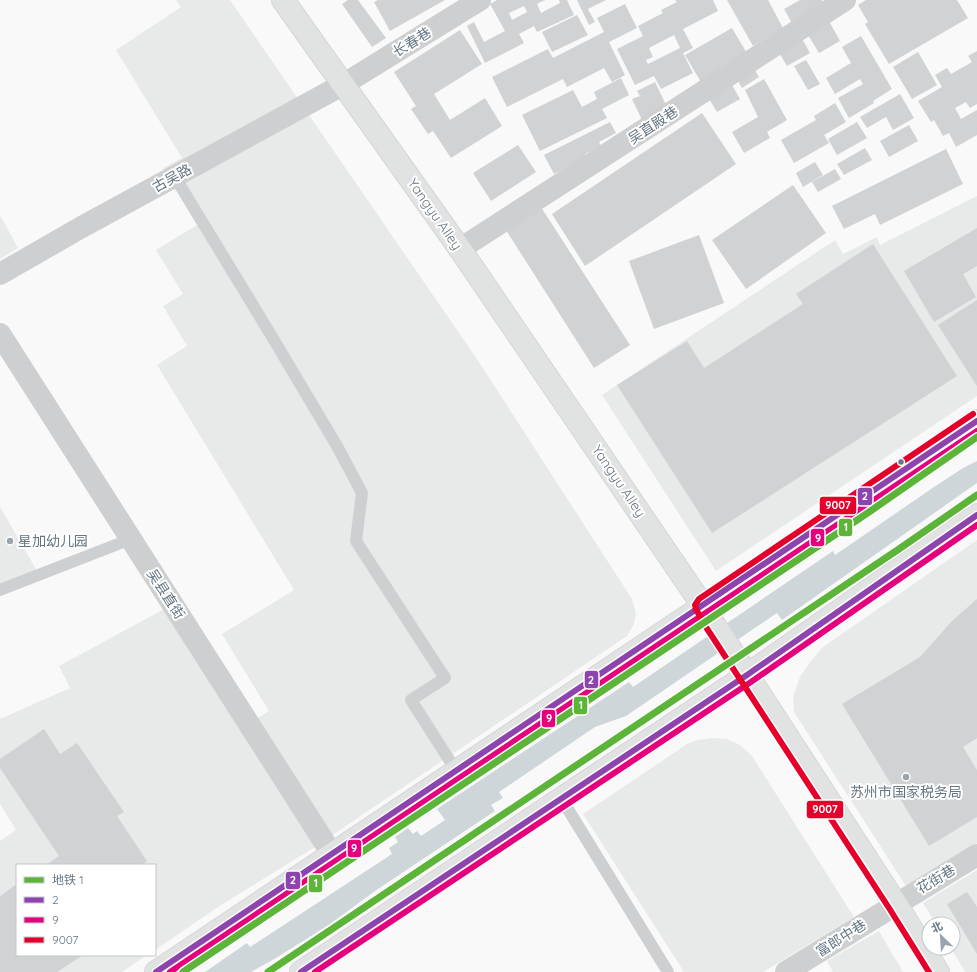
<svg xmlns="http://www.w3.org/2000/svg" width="977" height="972" viewBox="0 0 977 972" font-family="Quicksand,'Noto Sans SC',sans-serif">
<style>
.built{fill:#e8e9e9}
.water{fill:#ced6d9}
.building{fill:#d0d2d3;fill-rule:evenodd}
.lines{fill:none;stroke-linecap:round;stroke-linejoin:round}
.secondary-casing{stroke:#d5d6d7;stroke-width:24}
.primary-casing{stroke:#d5d6d7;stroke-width:24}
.lane{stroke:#cecfd0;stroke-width:12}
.street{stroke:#cecfd0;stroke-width:22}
.secondary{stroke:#e1e2e2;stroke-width:22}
.primary{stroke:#e1e2e2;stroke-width:22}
.bus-1-casing{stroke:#fff;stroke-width:9}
.bus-2-casing{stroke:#fff;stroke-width:9}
.bus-3-casing{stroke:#fff;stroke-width:9}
.bus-1{stroke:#8e44ad;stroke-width:6}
.bus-2{stroke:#e5007d;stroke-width:6}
.bus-3{stroke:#e4002b;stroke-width:6}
.metro-1-casing{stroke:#fff;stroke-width:10}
.metro-1{stroke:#5cb439;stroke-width:7}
.bus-dot{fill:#657683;stroke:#fff;stroke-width:1.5}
.poi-dot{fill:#99a4ac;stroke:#fff;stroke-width:1.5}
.labels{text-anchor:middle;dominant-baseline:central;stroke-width:4;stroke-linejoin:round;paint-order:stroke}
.street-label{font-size:14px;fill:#657683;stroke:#fff}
.poi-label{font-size:14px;fill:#657683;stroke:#fff;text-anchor:start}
.line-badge{stroke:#fff;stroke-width:1.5}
.badge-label{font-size:11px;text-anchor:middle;font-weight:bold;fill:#fff}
</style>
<rect width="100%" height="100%" fill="#f9f9f9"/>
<g class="built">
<polygon points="176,0 230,0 479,362 632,599 636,613 634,624 627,636 328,838 256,719 269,711 222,634 294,590 157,365 187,346 163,306 183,294 156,250 197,225 163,168 182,158 116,50 181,7"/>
<polygon points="977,196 977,396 716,571 602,395 835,240 843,254 877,237 880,245"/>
<polygon points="0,215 18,248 0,259"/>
<polygon points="0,507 40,576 0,594"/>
<polygon points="977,540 977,843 906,886 794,712 793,697 800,677 810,662 823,647"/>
<polygon points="164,609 315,847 221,905 155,950 155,865 17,865 17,955 147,955 122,972 0,972 0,841 16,830 0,804 0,719 70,688 59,666"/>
<polygon points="712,738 727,739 740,745 752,756 854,917 763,972 684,972 583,814 687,744 697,740"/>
<polygon points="977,870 977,972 965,972 951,948 953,948 953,924 936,924 923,903"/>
<polygon points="879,931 903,972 833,972 827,961"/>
</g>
<polygon class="water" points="977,461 977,483 782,620 777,613 626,716 595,727 499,792 503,798 491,805 495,811 375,891 330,924 276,958 251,972 205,972 247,943 250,947 392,854 389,848 398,842 395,837 408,828 413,834 417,831 421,836 445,820 437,809 629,682 633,687 833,551 835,555 934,487 963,468"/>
<g class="building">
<polygon points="348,0 358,0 386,38 372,47 342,4"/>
<polygon points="378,0 445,0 390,31 374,2"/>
<path d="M497,0H545L537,4L541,13L560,3L559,0H567L574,15L537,32L534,26L519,34L524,43L485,63L467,26L474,22L484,42L505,31L490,4ZM524,6L527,12L512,20L509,13Z"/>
<polygon points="577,0 606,0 588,9 595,22 589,25"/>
<path d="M675,0H713L718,11L683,29L693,48L683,53L693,73L661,89L654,76L635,85L617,49L643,36L638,26L663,13L661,10L677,2ZM674,35L680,48L648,64L646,60L653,57L649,48Z"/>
<polygon points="727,0 768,0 783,28 753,46"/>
<polygon points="800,0 822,0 825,7 793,25 784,9"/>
<polygon points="866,0 957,0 968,18 889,64 865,24 868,22 858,5"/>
<polygon points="625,4 637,28 609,42 625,75 612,82 604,68 567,87 563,79 507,107 492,77 548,49 553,58 604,32 597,18"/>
<polygon points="577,15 588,35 552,52 542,32"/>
<polygon points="829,21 840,41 819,53 807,33"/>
<polygon points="732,28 748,55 701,82 685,55"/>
<polygon points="460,30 482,64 434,94 450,120 485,98 502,126 451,158 433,131 428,134 411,109 416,106 394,72"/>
<polygon points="800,35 810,53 787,66 777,49"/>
<polygon points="861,36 892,89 873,101 874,103 849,118 838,98 863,84 860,79 835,94 826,78 851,63 842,47"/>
<polygon points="977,51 977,104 970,108 966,102 955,108 961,119 977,110 977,135 956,147 949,133 943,136 934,120 931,122 918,101 942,87 935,75 947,68 951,74 972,62 968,56"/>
<polygon points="918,52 937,85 912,99 893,67"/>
<polygon points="806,60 820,84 808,90 794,66"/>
<polygon points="751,64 759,77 742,88 734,74"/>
<polygon points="621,78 629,95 602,109 607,118 540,151 522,115 573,90 582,107 597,99 594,92"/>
<polygon points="764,79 787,120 767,132 770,138 744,153 732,132 758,117 745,90"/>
<polygon points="655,82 667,107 642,120 632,99 640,96 637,91"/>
<polygon points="732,85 740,99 717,112 709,99"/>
<polygon points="900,94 914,118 893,130 886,117 867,128 860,117"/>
<polygon points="835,103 846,122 824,135 829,143 794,163 781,140 816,120 814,116"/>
<polygon points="702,113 736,164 585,266 552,214"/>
<polygon points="610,122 616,133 599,142 601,146 585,154 587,158 554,174 544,155"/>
<polygon points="857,122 867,138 837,155 828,139"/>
<polygon points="909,125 918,141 889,157 880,141"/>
<polygon points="518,145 536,172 491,201 473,173"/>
<polygon points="865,148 872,160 844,175 837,164"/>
<polygon points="946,149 963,184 880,225 875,214 844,229 832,206"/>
<polygon points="815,162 823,175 803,187 796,173"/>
<polygon points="835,169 841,179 818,192 812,182"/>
<polygon points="793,185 826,233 746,289 712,240"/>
<polygon points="539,204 630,345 594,368 504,227"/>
<polygon points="977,228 977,266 963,274 976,297 934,322 904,271"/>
<polygon points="699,235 724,303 654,329 629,261"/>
<polygon points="873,244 957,376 712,533 617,385 687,341 704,368 803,304 796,294"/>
<polygon points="977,300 977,386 938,325"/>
<polygon points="977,599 977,738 963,747 977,770 977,817 929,846 842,704 920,657 952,621"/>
<polygon points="44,729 60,754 77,743 124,812 117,816 147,861 142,865 46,865 59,856 0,768 0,759"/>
<polygon points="17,884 17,955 83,955 57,972 0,972 0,896"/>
<polygon points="967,892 977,907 977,954 947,904"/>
</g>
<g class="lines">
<g class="secondary-casing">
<polyline id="secondary" points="283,0 460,249 703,606 711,620 737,659 896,904 938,972"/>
</g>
<g class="primary-casing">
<g id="primary">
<polyline points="156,972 703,606 977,421"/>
<polyline points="301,972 747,675 977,515"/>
</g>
</g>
<g class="lane">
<polyline points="175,177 271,335 337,446 362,493 356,541 445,678 411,700 457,772"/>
<polyline points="0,590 131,539"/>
<polyline points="561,798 668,972"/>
</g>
<g class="street">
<polyline points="460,249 845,0"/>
<polyline points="0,274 80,228 344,84 480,0"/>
<polyline points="0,334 332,854"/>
<polyline points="786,972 977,855"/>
</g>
<use href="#secondary" class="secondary"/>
<use href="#primary" class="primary"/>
<g class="bus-1-casing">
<g id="bus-1">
<polyline points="156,972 977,421"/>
<polyline points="301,972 747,675 977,515"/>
</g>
</g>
<g class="bus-2-casing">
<g id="bus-2">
<polyline points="170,972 977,431"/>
<polyline points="315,972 751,682 977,525"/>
</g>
</g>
<g class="bus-3-casing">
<polyline id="bus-3" points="929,972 889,908 704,624 696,609 695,605 699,599 973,414"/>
</g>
<use href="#bus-1" class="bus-1"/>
<use href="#bus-2" class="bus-2"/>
<use href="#bus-3" class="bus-3"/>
<g class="metro-1-casing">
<g id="metro-1">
<polyline points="183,972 872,510 977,437"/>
<polyline points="268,972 899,549 977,495"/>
</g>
</g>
<use href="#metro-1" class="metro-1"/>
</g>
<circle class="bus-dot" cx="901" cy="462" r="3.5"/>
<g class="poi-dot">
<circle cx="10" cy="541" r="4"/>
<circle cx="906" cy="777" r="4"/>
</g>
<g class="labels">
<g class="street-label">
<text transform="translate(412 42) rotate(-32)">长春巷</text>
<text transform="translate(653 125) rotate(-33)">吴直殿巷</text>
<text transform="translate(172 178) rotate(-29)">古吴路</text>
<text transform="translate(435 214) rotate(55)">Yangyu Alley</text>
<text transform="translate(619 481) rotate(56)">Yangyu Alley</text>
<text transform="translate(166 594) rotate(57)">吴县直街</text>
<text transform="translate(936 879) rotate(-31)">花街巷</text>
<text transform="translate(841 938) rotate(-32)">富郎中巷</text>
</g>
<g class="poi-label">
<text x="18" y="541">星加幼儿园</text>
<text x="906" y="792" text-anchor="middle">苏州市国家税务局</text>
</g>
</g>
<g class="line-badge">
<rect x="857" y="487" width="16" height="19" rx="4" fill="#8e44ad"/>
<rect x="819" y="496" width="38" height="19" rx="4" fill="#e4002b"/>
<rect x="838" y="518" width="15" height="19" rx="4" fill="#5cb439"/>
<rect x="810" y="528" width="15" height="19" rx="4" fill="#e5007d"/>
<rect x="584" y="670" width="15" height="19" rx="4" fill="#8e44ad"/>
<rect x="573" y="696" width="15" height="19" rx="4" fill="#5cb439"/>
<rect x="541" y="709" width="15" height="19" rx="4" fill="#e5007d"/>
<rect x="806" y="800" width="38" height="19" rx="4" fill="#e4002b"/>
<rect x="347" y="839" width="15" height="19" rx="4" fill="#e5007d"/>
<rect x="285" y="871" width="16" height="19" rx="4" fill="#8e44ad"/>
<rect x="308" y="874" width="15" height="19" rx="4" fill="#5cb439"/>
</g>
<g class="badge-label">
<text x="865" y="500">2</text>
<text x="838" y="509">9007</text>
<text x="846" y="531">1</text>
<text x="818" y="542">9</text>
<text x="591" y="684">2</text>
<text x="581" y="709">1</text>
<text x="549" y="722">9</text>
<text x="825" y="813">9007</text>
<text x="354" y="852">9</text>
<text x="293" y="884">2</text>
<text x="316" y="887">1</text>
</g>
<rect x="16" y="864" width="140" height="92" fill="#ffffff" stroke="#c1c8cd"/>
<rect x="24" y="877" width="20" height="6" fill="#5cb439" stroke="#c1c8cd"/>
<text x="52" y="884" font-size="12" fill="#657683">地铁 1</text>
<rect x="24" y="897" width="20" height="6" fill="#8e44ad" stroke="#c1c8cd"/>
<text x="52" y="904" font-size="12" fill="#657683">2</text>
<rect x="24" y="917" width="20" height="6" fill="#e5007d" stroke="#c1c8cd"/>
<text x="52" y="924" font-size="12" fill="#657683">9</text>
<rect x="24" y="937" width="20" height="6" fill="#e4002b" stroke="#c1c8cd"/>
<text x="52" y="944" font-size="12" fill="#657683">9007</text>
<g transform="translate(941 936) rotate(335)"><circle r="19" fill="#ffffff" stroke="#c1c8cd"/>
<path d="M0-3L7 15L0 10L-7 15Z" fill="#99a4ac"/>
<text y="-6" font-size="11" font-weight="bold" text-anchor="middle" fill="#657683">北</text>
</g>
</svg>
